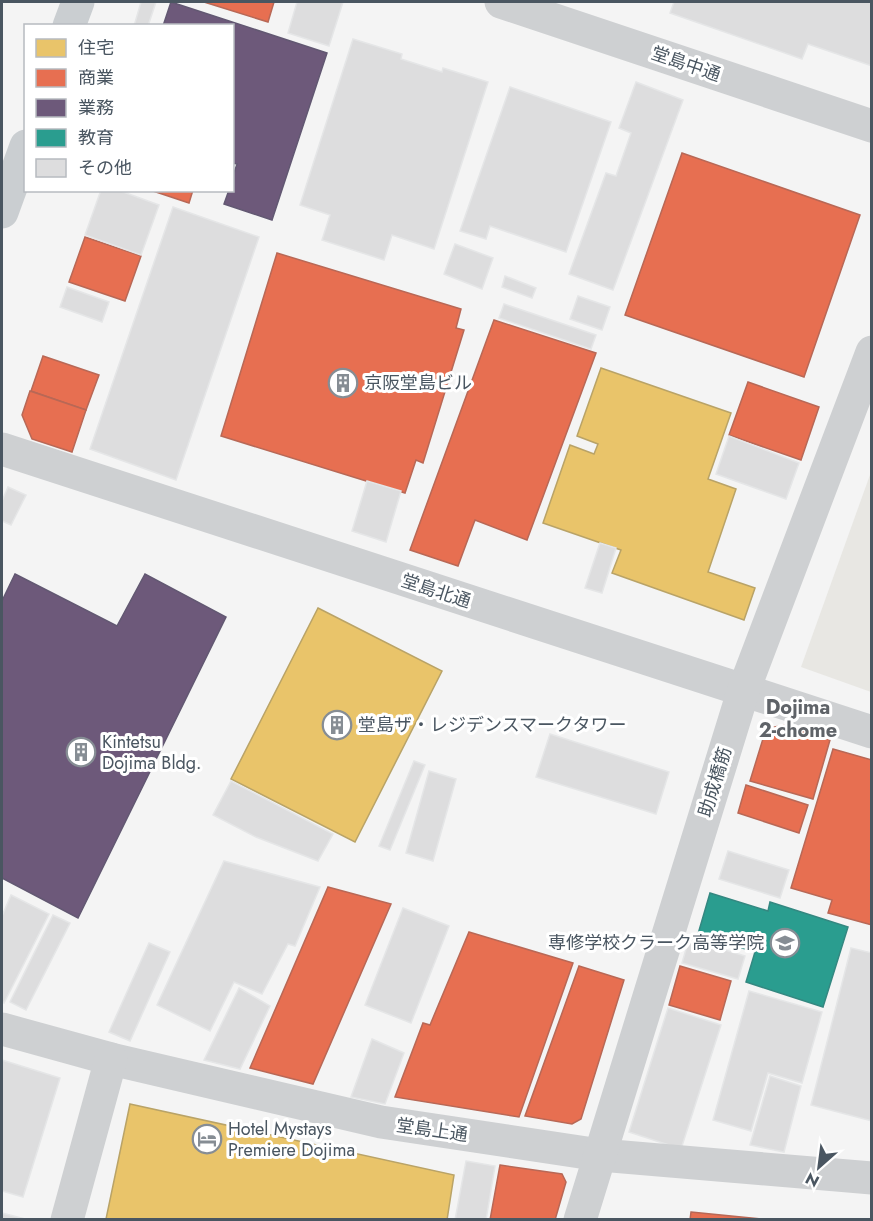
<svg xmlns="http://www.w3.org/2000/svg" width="873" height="1221" viewBox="0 0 873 1221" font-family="Jost,'Noto Sans JP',sans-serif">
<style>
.commercial{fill:#e8e7e3}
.homes{fill:#e9c46a;stroke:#b9a367;stroke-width:1.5}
.shops{fill:#e76f51;stroke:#b86856;stroke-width:1.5}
.offices{fill:#6d597a;stroke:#625872;stroke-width:1.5}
.schools{fill:#2a9d8f;stroke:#348881;stroke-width:1.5}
.building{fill:#ddddde;stroke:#e5e6e7;stroke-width:1.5}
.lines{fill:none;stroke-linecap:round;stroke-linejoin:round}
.minor{stroke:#ced0d2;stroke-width:33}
.primary{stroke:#caced1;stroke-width:33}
.labels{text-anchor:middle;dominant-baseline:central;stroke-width:6;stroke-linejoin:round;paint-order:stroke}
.street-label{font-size:18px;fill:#4a5661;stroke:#fff}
.poi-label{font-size:18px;fill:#4a5661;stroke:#fff;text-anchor:start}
.neighbourhood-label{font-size:20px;font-weight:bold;fill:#5f6368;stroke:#fff}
</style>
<rect width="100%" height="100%" fill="#f4f4f4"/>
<polygon class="commercial" points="871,472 871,692 801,667"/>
<g class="homes">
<polygon points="601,368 731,413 708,479 736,489 708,572 755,588 744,620 612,573 621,550 543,523 570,445 594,454 598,444 577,436"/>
<polygon points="318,608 442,671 355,842 231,779"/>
<polygon points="130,1104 454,1175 447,1220 106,1219"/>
</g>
<g class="shops">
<polygon points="204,2 274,2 268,22"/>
<polygon points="682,153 860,215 804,377 625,315"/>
<polygon points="150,190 193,190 189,203"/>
<polygon points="85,237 141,256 125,301 69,282"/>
<polygon points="277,253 461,309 456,328 464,330 423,463 416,460 405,493 221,436"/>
<polygon points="494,320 596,353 527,540 475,520 458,566 410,550"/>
<polygon points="43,356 99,375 86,410 31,391"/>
<polygon points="748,382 819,407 801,460 729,435"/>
<polygon points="30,391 86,410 72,452 32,439 22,415"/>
<polygon points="784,725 830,740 813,799 750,781 766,729"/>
<polygon points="833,749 872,760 872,925 828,913 832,900 791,888"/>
<polygon points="746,785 808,805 799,833 738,813"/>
<polygon points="328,887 391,904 313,1084 250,1068"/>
<polygon points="469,932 573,963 519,1117 395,1097 423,1023 430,1025"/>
<polygon points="579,966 624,980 581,1119 572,1124 525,1116"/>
<polygon points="680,966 731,981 720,1020 669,1005"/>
<polygon points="500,1165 562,1174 566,1182 555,1220 490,1220"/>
<polygon points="691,1212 772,1220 690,1220"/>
</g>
<g class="offices">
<polygon points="171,2 327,53 272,220 224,204 229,190 232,190 232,179 237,164 232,163 232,26 163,26"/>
<polygon points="15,574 117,626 145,574 226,617 78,918 2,878 2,601"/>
</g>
<polygon class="schools" points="710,893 768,911 770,902 848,927 823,1007 746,982 755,952 698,934"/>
<g class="building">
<polygon points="141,2 156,2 148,26 134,26"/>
<polygon points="297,2 343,2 329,46 288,33"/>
<polygon points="674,2 872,2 872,66 808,44 802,59 670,13"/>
<polygon points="353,39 402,54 401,59 442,72 443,68 488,82 434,249 392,235 384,260 322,240 330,215 300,205"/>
<polygon points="636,82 683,100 613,290 569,274 606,173 616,176 631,133 619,128"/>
<polygon points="510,87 611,122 566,252 490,226 486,239 460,231"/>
<polygon points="101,190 118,190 159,205 141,255 85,235"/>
<polygon points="173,207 259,237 176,480 90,449"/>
<polygon points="455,244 493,258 482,289 444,274"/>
<polygon points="505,276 536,288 532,298 502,287"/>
<polygon points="67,287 109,302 102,322 60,307"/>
<polygon points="578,296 610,307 602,330 570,319"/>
<polygon points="504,304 596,335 591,349 499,318"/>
<polygon points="729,436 799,463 786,499 716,474"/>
<polygon points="367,481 401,491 386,542 352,531"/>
<polygon points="8,487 26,495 11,525 2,521 2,501"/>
<polygon points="600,543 616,548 602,593 585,588"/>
<polygon points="550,734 669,772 656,814 536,777"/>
<polygon points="414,761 425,765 390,850 379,846"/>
<polygon points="429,771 456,779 433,861 406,853"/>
<polygon points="231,781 333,834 318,861 256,837 213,815"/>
<polygon points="728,851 789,870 780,898 719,879"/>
<polygon points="224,861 320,887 295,946 288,944 262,994 234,982 210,1031 157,1005"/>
<polygon points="11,895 49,914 4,1003 2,1001 2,916"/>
<polygon points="403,908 449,926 411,1023 365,1005"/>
<polygon points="53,915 70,923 26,1010 10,1002"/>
<polygon points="689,939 745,956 738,979 682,963"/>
<polygon points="149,943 170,952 130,1041 109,1032"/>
<polygon points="851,948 872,953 872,1121 811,1105"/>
<polygon points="239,988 270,1006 240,1069 204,1060"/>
<polygon points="749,991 822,1012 802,1083 768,1073 751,1131 713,1120"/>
<polygon points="668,1008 721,1025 681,1149 629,1132"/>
<polygon points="372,1039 404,1053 385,1104 351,1097"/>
<polygon points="2,1060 60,1078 23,1197 2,1191"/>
<polygon points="770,1076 801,1086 784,1152 750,1145"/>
<polygon points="466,1161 495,1166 486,1220 455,1220"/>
<polygon points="2,1213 29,1220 2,1220"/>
</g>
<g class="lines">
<g class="minor">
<polyline points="501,2 872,126"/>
<polyline points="2,449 872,732"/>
<polyline points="2,1029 111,1059 381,1122 600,1155 872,1178"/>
<polyline points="67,1220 111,1059"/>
<polyline points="580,1220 743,692 872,352"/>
</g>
<g class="primary">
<polyline points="69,26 78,2"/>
<polyline points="2,212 26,146"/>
</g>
</g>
<defs>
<g id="building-ring" transform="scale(1.5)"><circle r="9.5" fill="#fff" stroke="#868d94" stroke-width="1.5"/><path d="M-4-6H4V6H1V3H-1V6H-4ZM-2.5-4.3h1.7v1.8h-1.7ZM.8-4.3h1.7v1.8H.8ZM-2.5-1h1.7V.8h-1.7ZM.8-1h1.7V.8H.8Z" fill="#868d94"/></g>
<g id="university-ring" transform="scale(1.5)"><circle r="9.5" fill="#fff" stroke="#868d94" stroke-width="1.5"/><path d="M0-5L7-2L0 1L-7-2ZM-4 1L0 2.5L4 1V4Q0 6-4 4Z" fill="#868d94"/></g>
<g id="hotel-ring" transform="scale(1.5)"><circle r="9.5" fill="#fff" stroke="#868d94" stroke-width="1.5"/><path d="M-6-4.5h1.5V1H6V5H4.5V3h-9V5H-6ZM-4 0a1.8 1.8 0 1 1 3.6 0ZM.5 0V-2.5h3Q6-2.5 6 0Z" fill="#868d94"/></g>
</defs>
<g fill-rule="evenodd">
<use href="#building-ring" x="343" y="383"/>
<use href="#building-ring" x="337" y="725"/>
<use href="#building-ring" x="81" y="752"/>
<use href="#university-ring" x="785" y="943"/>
<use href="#hotel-ring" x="207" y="1139"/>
</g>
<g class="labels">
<g class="street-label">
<text transform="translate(686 64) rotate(19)">堂島中通</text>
<text transform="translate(436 591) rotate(18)">堂島北通</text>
<text transform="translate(715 782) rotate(-73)">助成橋筋</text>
<text transform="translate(432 1130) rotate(8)">堂島上通</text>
</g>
<g class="poi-label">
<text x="364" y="383">京阪堂島ビル</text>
<text x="358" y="725">堂島ザ・レジデンスマークタワー</text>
<text x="102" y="742">Kintetsu<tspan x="102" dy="21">Dojima Bldg.</tspan></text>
<text x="764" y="943" text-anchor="end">専修学校クラーク高等学院</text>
<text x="228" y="1129">Hotel Mystays<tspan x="228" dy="21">Premiere Dojima</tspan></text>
</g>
<g class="neighbourhood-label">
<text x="798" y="707">Dojima<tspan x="798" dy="23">2-chome</tspan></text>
</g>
</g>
<rect width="873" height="1221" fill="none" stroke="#4a5661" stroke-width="6"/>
<rect x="24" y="24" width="210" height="168" fill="#ffffff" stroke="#b7bbc0" stroke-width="1.5"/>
<rect x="36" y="39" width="30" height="18" fill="#e9c46a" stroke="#b7bbc0" stroke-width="1.5"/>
<text x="78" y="54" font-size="18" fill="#4a5661">住宅</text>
<rect x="36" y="69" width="30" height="18" fill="#e76f51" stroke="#b7bbc0" stroke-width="1.5"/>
<text x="78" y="84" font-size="18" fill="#4a5661">商業</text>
<rect x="36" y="99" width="30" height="18" fill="#6d597a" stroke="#b7bbc0" stroke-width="1.5"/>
<text x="78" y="114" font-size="18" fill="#4a5661">業務</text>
<rect x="36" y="129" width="30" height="18" fill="#2a9d8f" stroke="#b7bbc0" stroke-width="1.5"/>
<text x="78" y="144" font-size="18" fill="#4a5661">教育</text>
<rect x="36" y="159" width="30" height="18" fill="#ddddde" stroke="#b7bbc0" stroke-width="1.5"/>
<text x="78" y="174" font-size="18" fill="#4a5661">その他</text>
<g transform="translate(819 1167) rotate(208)" stroke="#ffffff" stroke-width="4.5" paint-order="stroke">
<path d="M0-4.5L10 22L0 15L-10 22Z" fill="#4a5661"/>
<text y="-9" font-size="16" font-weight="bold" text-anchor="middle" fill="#4a5661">N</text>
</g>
</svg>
